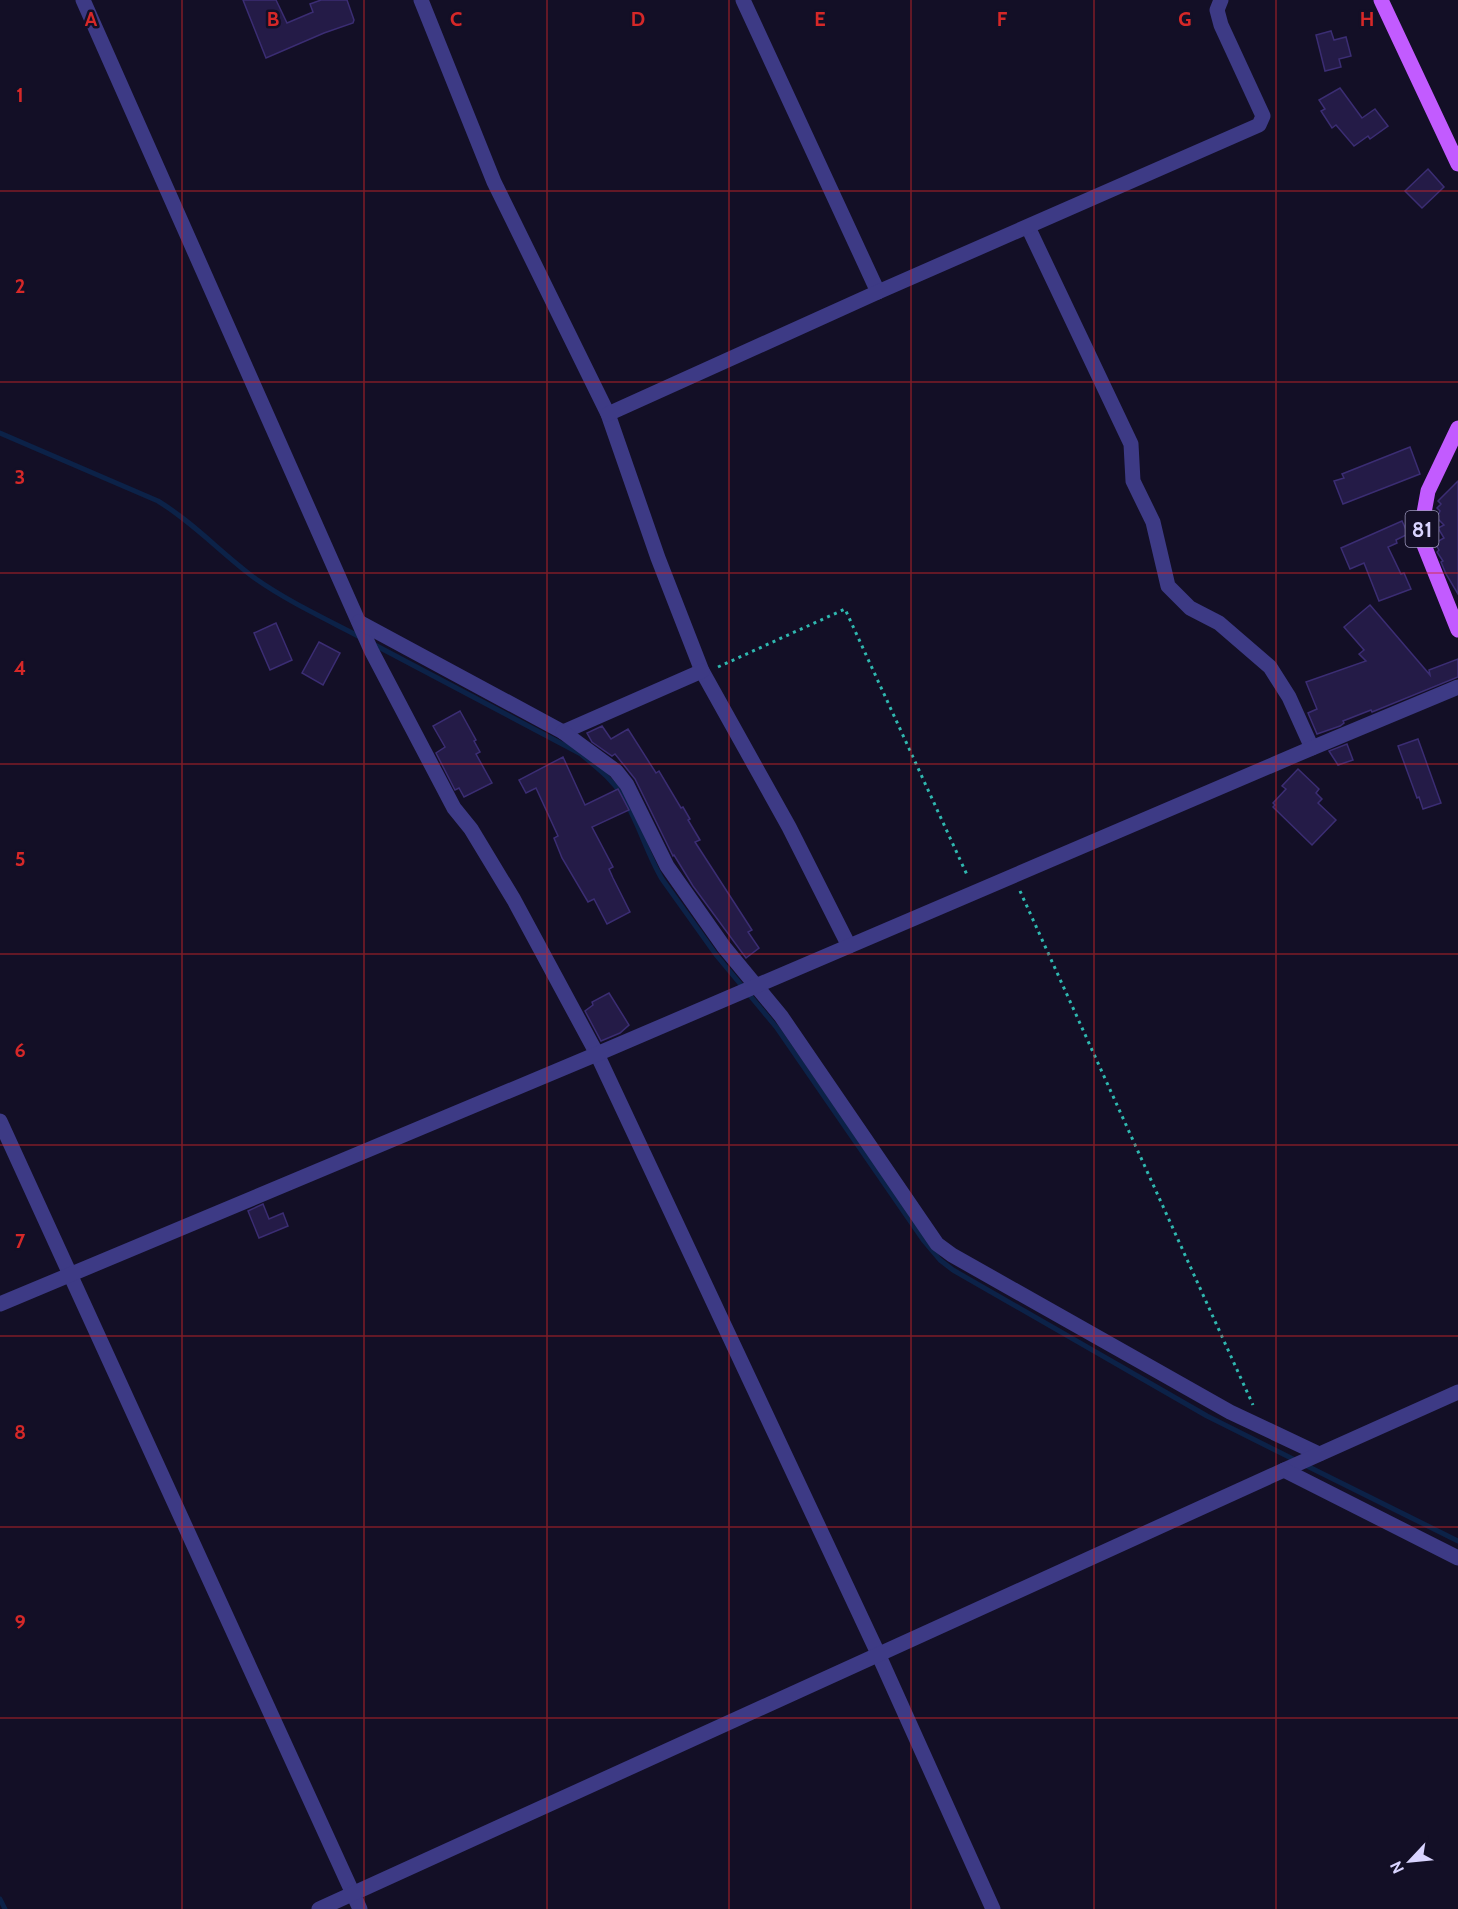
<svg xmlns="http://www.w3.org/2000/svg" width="1458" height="1909" viewBox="0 0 1458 1909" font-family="Cabin,sans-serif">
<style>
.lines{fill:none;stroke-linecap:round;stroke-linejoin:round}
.stream{stroke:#0c2248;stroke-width:5}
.building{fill:#241b47;stroke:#3b2d73;stroke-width:1.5}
.path{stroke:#2fb8b0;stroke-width:3;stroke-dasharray:3 4.5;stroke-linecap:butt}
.minor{stroke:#3d3a85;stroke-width:15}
.primary{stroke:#c25bff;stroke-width:15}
.grid{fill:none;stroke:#d62828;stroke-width:1.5;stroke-opacity:0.55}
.labels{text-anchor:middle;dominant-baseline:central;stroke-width:5;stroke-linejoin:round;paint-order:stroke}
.shield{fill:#130f26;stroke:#9e99be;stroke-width:1.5}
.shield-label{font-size:21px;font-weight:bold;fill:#d9d4ff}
.grid-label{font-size:20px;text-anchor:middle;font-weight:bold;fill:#d62828;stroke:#130f26;stroke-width:5;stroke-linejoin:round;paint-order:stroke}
</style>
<rect width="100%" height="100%" fill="#130f26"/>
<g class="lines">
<g class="stream">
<path d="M0,433L158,501C194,523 222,554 256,579C289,602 326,619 362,638"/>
<path d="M373,644L581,754C596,767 611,778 621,794C638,820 646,852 662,879L717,956L777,1028L924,1241L940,1260L953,1270L1207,1416L1297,1461"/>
<polyline points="1305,1465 1458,1541"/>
<polyline points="0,1899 5,1909"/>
</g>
</g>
<g class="building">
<polygon points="243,0 276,0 287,23 313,12 310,4 321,0 347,0 354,20 353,23 324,33 266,58"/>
<polygon points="1331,31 1334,40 1346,37 1351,56 1339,59 1341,67 1325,71 1316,35"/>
<polygon points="1340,88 1362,118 1375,109 1388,126 1370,139 1368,136 1354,146 1336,125 1332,128 1321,111 1325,109 1319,100"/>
<polygon points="1428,169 1444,187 1422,208 1405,191"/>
<polygon points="1410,447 1420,474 1343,504 1334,481 1344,478 1342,474"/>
<polygon points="1458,481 1458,594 1446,574 1441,562 1443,561 1437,552 1439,550 1435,543 1444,538 1438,528 1444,525 1437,518 1440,511 1437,508 1441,504 1438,501"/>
<polygon points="1402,521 1408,534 1396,540 1397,543 1388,547 1401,574 1404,573 1411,589 1379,601 1364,563 1350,569 1341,548"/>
<polygon points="1370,605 1430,675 1429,670 1458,659 1458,677 1377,710 1372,712 1371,710 1343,721 1344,723 1340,726 1317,734 1308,713 1317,709 1306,682 1366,661 1359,654 1364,650 1344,627"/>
<polygon points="276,623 292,660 270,670 254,633"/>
<polygon points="319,642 340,653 323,685 302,673"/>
<polygon points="460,711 476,740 474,741 480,752 476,754 492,783 464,797 459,788 455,790 436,753 445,747 433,726"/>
<polygon points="602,726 611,739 628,729 656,773 659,771 681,808 683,807 690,819 688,820 700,840 695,842 752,930 748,932 759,948 746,958 693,886 674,855 673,856 635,779 615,754 612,756 592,742 587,733"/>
<polygon points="1418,739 1441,803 1423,809 1419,797 1417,798 1398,746"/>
<polygon points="1347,744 1353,760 1338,765 1329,751"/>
<polygon points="563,757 585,805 618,789 629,810 592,827 613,867 609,869 613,878 630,912 607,924 594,899 588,902 562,858 554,838 558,836 536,788 526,793 519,780"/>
<polygon points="1298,769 1319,789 1316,793 1322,799 1318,803 1336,820 1312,845 1273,807 1275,805 1273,803 1286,789 1282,786"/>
<polygon points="609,993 629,1025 620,1033 601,1041 585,1011 593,1005 592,1002"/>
<polygon points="263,1204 269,1219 283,1213 288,1226 259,1238 248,1211"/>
</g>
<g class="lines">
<g class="path">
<polyline points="718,667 845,609 968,877"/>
<polyline points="1020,891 1253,1405"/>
</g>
<g class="minor">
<polyline points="83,0 371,650 454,808 471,829 514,900 597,1054 875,1647 993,1909"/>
<polyline points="421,0 494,182 608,414 658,558 702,671 789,827 849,946"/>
<polyline points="743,0 878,292"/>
<polyline points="1028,227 1131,444 1133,481 1153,522 1168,586 1190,608 1219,623 1270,667 1289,697 1312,748"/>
<polyline points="608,414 878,292 1259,125 1263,116 1221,25 1217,10 1221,0"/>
<polyline points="359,622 563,732 702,671"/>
<polyline points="563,732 616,771 627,785 667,866 724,947 781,1016 937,1244 952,1255 1230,1412 1319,1454"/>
<polyline points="0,1121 360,1909"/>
<polyline points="0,1304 597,1054 1312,748 1458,687"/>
<polyline points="1284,1470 1458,1392"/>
<polyline points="319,1909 1284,1470 1458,1558"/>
</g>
<g class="primary">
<polyline points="1381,0 1458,164"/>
<polyline points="1458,428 1428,491 1422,524 1424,545 1458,630"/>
</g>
</g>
<path class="grid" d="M182,0V1909M364,0V1909M547,0V1909M729,0V1909M911,0V1909M1094,0V1909M1276,0V1909M0,191H1458M0,382H1458M0,573H1458M0,764H1458M0,954H1458M0,1145H1458M0,1336H1458M0,1527H1458M0,1718H1458"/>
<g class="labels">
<rect class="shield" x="1405.5" y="511" width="33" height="36" rx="4.5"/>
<g class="shield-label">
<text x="1422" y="529">81</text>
</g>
</g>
<g class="grid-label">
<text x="91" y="26">A</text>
<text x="273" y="26">B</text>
<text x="456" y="26">C</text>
<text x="638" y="26">D</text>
<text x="820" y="26">E</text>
<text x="1002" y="26">F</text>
<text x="1185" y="26">G</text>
<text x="1367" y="26">H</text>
<text x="20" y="102">1</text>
<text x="20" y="293">2</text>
<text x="20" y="484">3</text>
<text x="20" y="675">4</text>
<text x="20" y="866">5</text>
<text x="20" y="1057">6</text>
<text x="20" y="1248">7</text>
<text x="20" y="1439">8</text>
<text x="20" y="1629">9</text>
</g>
<g transform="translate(1410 1861) rotate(244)" stroke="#130f26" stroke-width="4.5" paint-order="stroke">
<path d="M0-4.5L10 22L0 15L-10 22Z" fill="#d9d4ff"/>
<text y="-9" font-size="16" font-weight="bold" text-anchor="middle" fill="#d9d4ff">N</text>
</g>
</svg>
